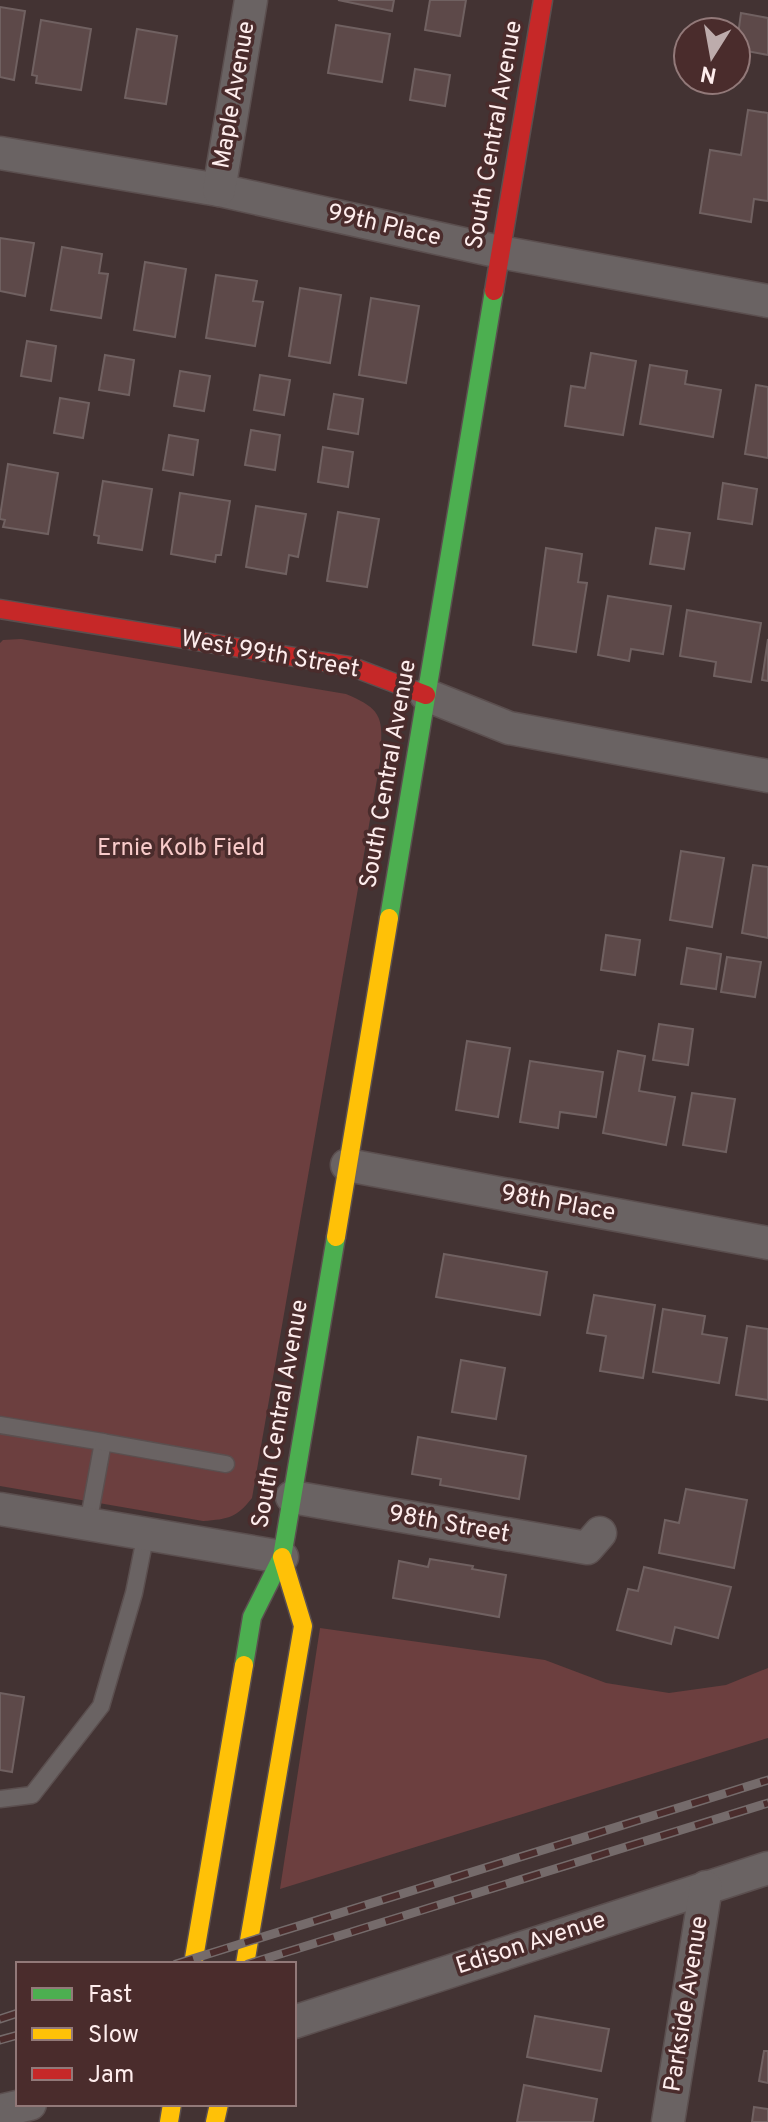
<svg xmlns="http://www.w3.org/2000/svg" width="768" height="2122" viewBox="0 0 768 2122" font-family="Overpass,sans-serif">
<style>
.green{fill:#6c3f3f}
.building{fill:#5d4949;stroke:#706161;stroke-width:2}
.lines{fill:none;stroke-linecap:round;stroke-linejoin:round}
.lane-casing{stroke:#5b4f4f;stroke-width:19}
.street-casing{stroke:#5b4f4f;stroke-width:35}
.fast-casing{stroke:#5b4f4f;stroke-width:21}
.slow-casing{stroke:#5b4f4f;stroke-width:21}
.jam-casing{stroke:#5b4f4f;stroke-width:21}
.lane{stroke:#6a6363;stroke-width:16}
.street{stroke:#6a6363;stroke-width:32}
.fast{stroke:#4caf50;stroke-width:18}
.slow{stroke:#ffc107;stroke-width:18}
.jam{stroke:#c62828;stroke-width:18}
.rail-casing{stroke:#756b6b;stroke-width:9}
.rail{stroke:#4a2c2c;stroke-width:6;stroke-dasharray:18;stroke-linecap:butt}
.labels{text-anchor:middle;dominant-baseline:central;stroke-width:7;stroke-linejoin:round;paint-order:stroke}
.street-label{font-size:24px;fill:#feeded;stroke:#4a2c2c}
.park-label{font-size:24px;fill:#f8cbca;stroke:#4a2c2c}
</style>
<rect width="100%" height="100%" fill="#433333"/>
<g class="green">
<path d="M21,639L346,694C387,711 382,721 380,762L252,1498C236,1518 229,1519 203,1521L0,1486V643L3,640Z"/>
<polygon points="320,1628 545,1660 606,1683 669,1693 726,1685 768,1668 768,1738 280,1889"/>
</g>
<g class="building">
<polygon points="338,0 394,0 392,11"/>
<polygon points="430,0 466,0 460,36 425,30"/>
<polygon points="0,7 25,11 14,80 0,77"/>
<polygon points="741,13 768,18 768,55 736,49"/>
<polygon points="41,20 91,29 81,90 36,83 37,76 32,75"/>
<polygon points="336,25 390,34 382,82 328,73"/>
<polygon points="137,29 177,36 166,104 125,98"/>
<polygon points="415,69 450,75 445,106 410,100"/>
<polygon points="748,110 768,113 768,201 754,199 751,222 700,213 710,150 741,155"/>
<polygon points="0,238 34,243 25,296 0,291"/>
<polygon points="62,247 102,254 99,273 108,274 101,318 51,310"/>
<polygon points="145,262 186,269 175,337 134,330"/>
<polygon points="216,275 257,281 253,301 263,302 255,346 206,338"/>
<polygon points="300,288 341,295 330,363 289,356"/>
<polygon points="371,298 419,306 406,383 359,375"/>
<polygon points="27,341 56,346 51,381 21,376"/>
<polygon points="591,353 636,361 623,435 565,426 571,386 585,388"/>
<polygon points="105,355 134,360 129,395 99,390"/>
<polygon points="650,365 687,371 685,384 721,390 713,437 640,424"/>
<polygon points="180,371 210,376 204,411 174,406"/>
<polygon points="260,375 290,380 284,415 254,410"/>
<polygon points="756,385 768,387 768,458 745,454"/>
<polygon points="334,394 363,399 358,434 328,429"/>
<polygon points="60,398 89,403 83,438 54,433"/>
<polygon points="251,430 280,435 275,470 245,465"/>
<polygon points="169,435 198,440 193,475 163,470"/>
<polygon points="323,447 353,452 348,487 318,482"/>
<polygon points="8,464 58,473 48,534 3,527 5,520 0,519 0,516"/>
<polygon points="103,481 152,489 142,550 98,543 99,536 94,535"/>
<polygon points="723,483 757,489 752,524 718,519"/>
<polygon points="180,493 230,501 221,555 216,555 215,562 171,554"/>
<polygon points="256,506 306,514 298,557 289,555 286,574 246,567"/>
<polygon points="338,512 379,519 367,587 327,581"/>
<polygon points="656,528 690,533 684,569 650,564"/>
<polygon points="546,548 582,554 578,582 587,583 576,652 533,645"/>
<polygon points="608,596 671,606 663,654 631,649 629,661 598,655"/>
<polygon points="687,610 761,623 751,682 714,676 716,662 680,656"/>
<polygon points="768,639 768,681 762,680"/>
<polygon points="681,851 724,858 712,927 670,920"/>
<polygon points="753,865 768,867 768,938 742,933"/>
<polygon points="606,935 640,940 635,975 601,970"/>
<polygon points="687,948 721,954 716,989 681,984"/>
<polygon points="727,957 761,962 755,997 721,992"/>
<polygon points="659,1024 693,1029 688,1065 653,1060"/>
<polygon points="467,1041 510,1048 498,1117 456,1110"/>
<polygon points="618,1051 645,1056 639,1091 675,1097 666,1145 603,1133"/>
<polygon points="530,1061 603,1072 596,1117 560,1112 558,1128 520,1122"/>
<polygon points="692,1093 735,1099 726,1152 683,1145"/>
<polygon points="444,1254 547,1272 540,1315 436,1297"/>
<polygon points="594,1295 655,1305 643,1378 600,1371 606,1336 587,1333"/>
<polygon points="663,1309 705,1316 702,1334 727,1338 719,1383 653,1372"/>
<polygon points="747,1326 768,1329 768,1400 736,1395"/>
<polygon points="461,1360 505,1368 496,1419 452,1412"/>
<polygon points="418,1437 526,1456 519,1499 440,1485 441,1479 412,1474"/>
<polygon points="686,1489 747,1500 734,1568 659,1553 665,1520 679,1523"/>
<polygon points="430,1559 473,1566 472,1569 506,1575 499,1617 393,1598 399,1561 428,1567"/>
<polygon points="644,1567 731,1587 718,1638 675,1627 671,1644 617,1630 628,1589 638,1591"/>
<polygon points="0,1693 24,1697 12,1772 0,1770"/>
<polygon points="535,2016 609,2029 601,2071 527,2057"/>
<polygon points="764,2051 768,2051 768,2083 759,2081"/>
<polygon points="524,2085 597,2099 593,2122 517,2122"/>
<polygon points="754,2107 768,2109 768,2122 752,2122"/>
</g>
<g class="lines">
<g class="lane-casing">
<g id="lane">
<polyline points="0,1425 103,1442 88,1524"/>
<polyline points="103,1442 226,1464"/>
<polyline points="0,1799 32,1795 101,1706 134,1593 146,1533"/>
</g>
</g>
<g class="street-casing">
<g id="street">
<polyline points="0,153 219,190 500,252 768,301"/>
<polyline points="219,190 251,0"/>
<polyline points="426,695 509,728 768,776"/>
<polyline points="347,1165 768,1243"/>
<polyline points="292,1497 587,1548 600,1533"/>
<polyline points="0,1509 282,1557"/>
<polyline points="294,2022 768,1868"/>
<polyline points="0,2111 30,2104"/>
<polyline points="668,2122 706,1887"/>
</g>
</g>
<g class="fast-casing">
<g id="fast">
<polyline points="389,918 494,291"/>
<polyline points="244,1665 252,1617 282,1557 336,1237"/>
</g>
</g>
<g class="slow-casing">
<g id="slow">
<polyline points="336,1237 389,918"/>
<polyline points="193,1964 244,1665"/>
<polyline points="245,1964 303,1626 282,1557"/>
<polyline points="169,2122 172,2104"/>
<polyline points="215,2122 219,2104"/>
</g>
</g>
<g class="jam-casing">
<g id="jam">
<polyline points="494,291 543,0"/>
<polyline points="0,609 350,666 426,695"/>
</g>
</g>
<use href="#lane" class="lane"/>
<use href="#street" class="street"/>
<use href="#fast" class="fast"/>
<use href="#slow" class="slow"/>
<use href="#jam" class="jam"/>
<g class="rail-casing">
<g id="rail">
<polyline points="176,1964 768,1780"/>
<polyline points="248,1964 768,1803"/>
<polyline points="0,2019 18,2013"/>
<polyline points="0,2040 18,2035"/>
</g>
</g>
<use href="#rail" class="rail"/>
</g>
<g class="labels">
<g class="street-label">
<text transform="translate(235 95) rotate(-80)">Maple Avenue</text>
<text transform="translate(495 135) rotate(-80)">South Central Avenue</text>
<text transform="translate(384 226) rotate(13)">99th Place</text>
<text transform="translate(270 655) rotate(10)">West 99th Street</text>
<text transform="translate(389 774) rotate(-80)">South Central Avenue</text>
<text transform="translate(558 1204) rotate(10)">98th Place</text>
<text transform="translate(281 1414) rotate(-80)">South Central Avenue</text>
<text transform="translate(449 1525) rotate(10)">98th Street</text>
<text transform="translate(531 1944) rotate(-18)">Edison Avenue</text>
<text transform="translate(687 2004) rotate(-81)">Parkside Avenue</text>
</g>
<g class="park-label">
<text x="181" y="849">Ernie Kolb Field</text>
</g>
</g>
<rect x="16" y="1962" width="280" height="144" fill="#4a2c2c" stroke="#927979" stroke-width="2"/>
<rect x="32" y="1988" width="40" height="12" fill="#4caf50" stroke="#927979" stroke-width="2"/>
<text x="88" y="2002" font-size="24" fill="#feeded">Fast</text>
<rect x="32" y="2028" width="40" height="12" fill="#ffc107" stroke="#927979" stroke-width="2"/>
<text x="88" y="2042" font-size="24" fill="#feeded">Slow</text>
<rect x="32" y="2068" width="40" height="12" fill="#c62828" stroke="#927979" stroke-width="2"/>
<text x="88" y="2082" font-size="24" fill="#feeded">Jam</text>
<g transform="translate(712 56) rotate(191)"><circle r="38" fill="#4a2c2c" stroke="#927979" stroke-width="2"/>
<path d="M0-6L14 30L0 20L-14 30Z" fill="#bdacac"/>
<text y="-12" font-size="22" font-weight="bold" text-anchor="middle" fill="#feeded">N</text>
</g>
</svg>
